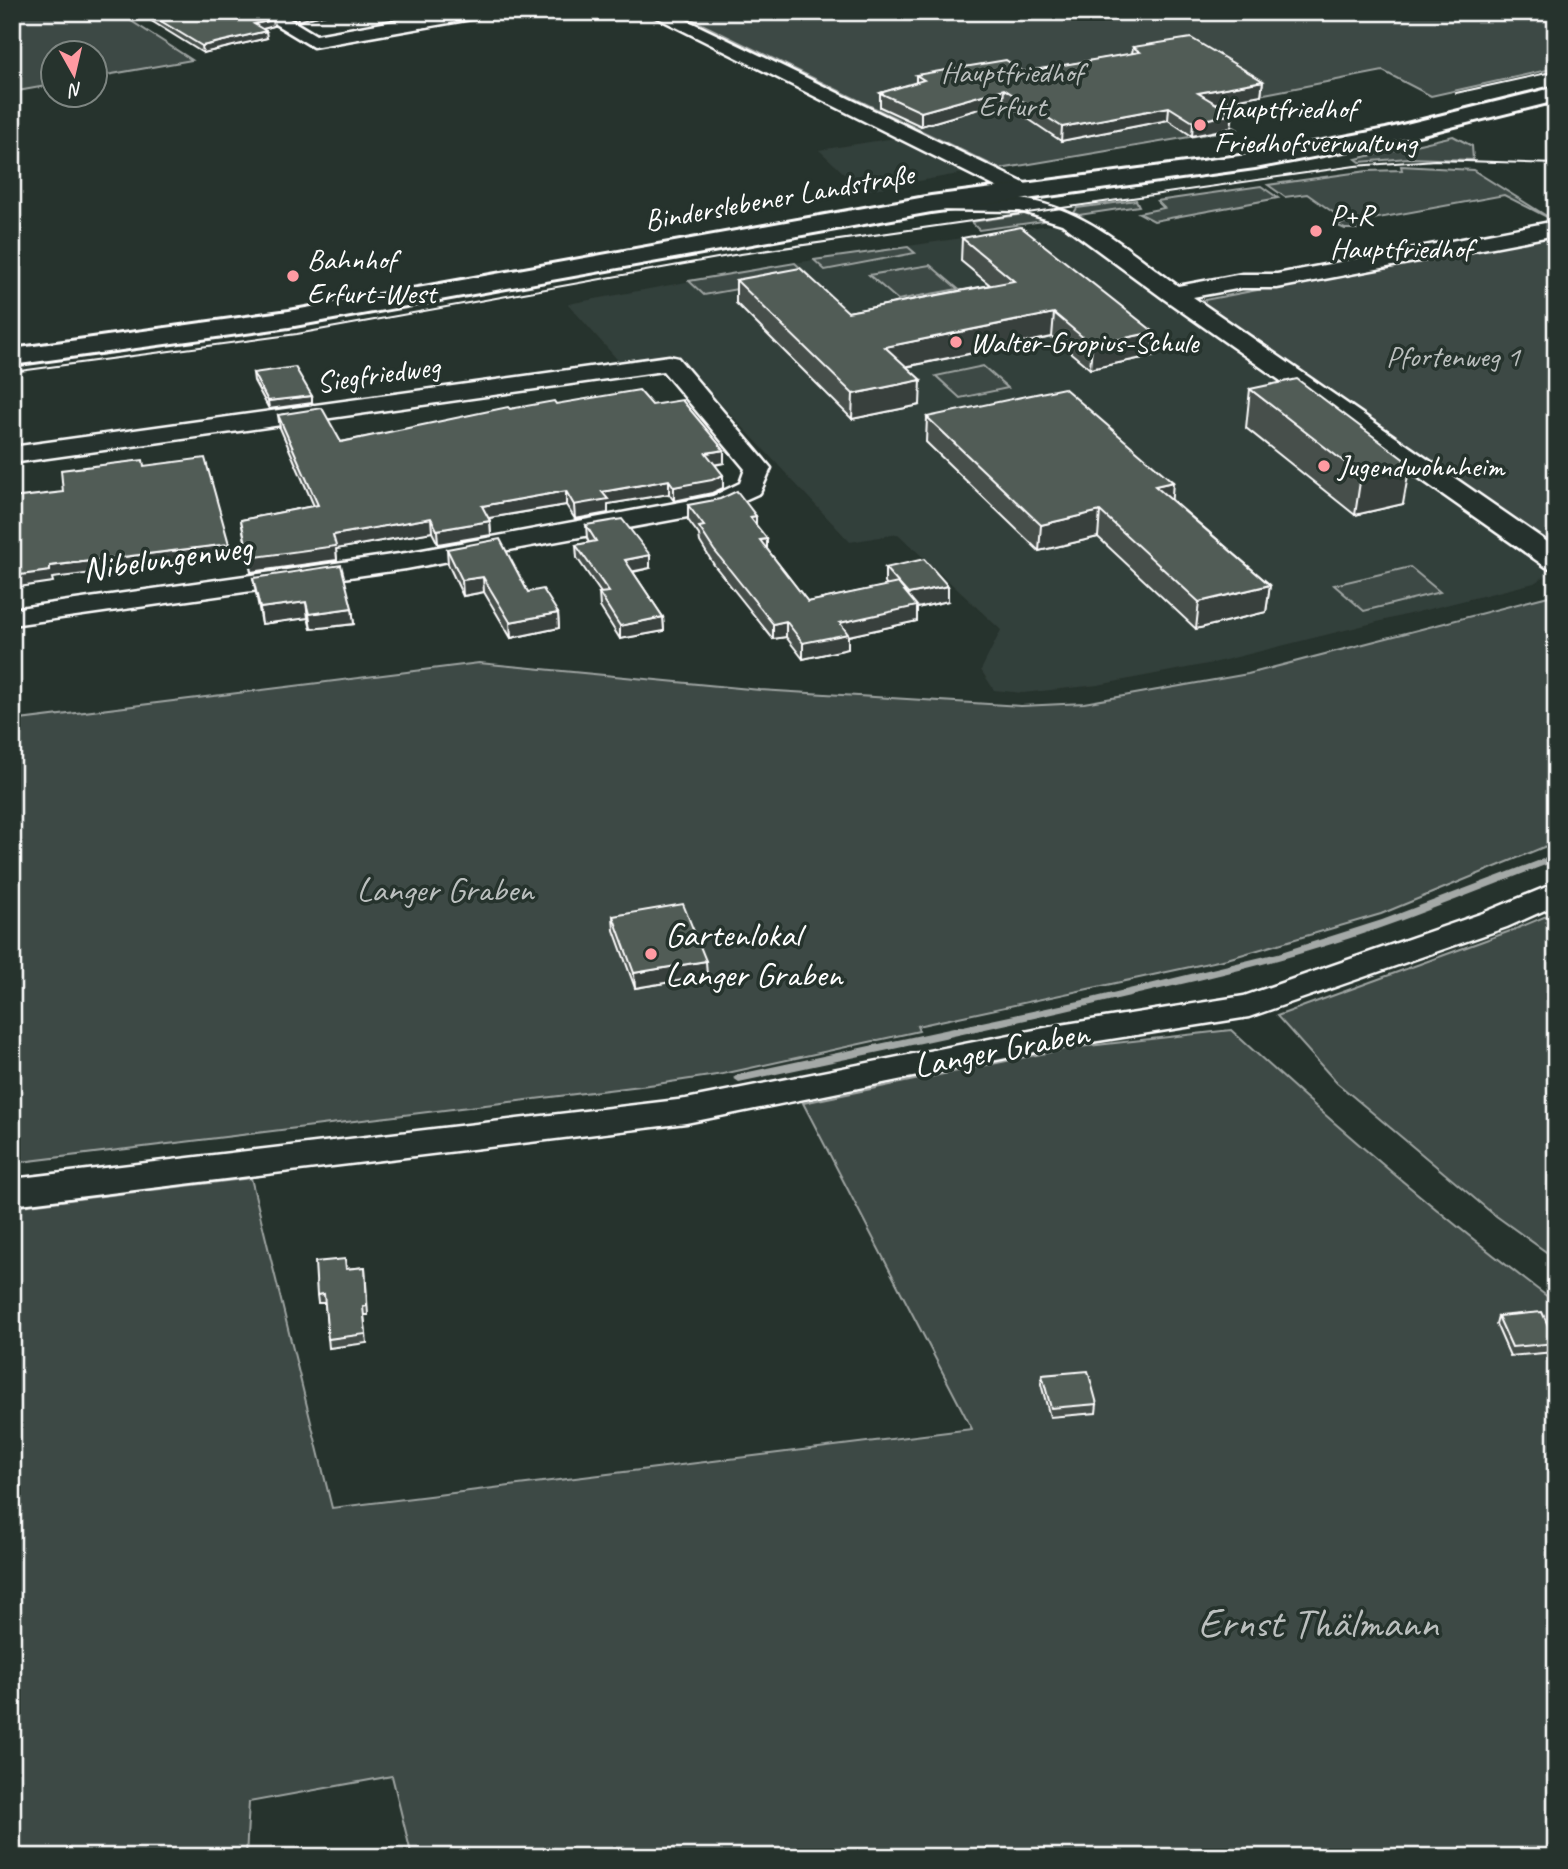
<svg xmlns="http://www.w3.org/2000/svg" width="1568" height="1869" viewBox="0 0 1568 1869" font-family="Caveat,sans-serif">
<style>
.built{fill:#333f3a}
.green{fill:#3e4944;stroke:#9ea4a2;stroke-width:2}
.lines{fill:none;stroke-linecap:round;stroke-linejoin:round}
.stream{fill:#a4a9a7;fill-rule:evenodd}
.minor-casing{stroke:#fff;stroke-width:5}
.major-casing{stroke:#fff;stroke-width:6}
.minor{fill:#26332d;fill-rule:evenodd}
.major{fill:#26332d;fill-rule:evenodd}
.tram{stroke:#fff;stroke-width:2}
.wall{fill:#464f4b;stroke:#fff;stroke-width:2}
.shaded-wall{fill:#39403d;stroke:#fff;stroke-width:2}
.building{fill:#515c57;stroke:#fff;stroke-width:2}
.poi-dot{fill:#ff9aa2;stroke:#26332d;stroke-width:2.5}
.labels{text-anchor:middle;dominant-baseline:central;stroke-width:7;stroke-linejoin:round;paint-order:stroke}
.far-park-label{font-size:30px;fill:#bbbfbe;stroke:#26332d}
.far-poi-label{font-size:30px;fill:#fff;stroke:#26332d;text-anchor:start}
.far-street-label{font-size:30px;fill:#fff;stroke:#26332d}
.street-label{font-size:35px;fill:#fff;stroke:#26332d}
.park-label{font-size:35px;fill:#bbbfbe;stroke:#26332d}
.poi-label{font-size:35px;fill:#fff;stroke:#26332d;text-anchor:start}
.near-park-label{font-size:42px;fill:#bbbfbe;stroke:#26332d}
</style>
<rect width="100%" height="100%" fill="#26332d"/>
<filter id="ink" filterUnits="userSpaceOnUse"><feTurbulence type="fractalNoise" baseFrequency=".0143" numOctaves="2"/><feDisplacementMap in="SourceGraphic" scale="14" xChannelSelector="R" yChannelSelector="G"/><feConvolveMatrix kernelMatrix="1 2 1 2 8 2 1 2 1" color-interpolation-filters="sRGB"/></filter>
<g filter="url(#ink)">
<g class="built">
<polygon points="901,137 970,172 863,191 819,150"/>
<polygon points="1063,223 1550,573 1534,583 1213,663 1098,685 1023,693 994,690 981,670 1001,630 898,534 850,542 678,358 623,366 568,304 767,267"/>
</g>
<g class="green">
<polygon points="12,12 117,12 192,60 95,77 94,52 52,52 52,85 12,92"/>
<polygon points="677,12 1556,12 1556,68 1431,96 1383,71 1202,106 1237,129 1000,169"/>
<polygon points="1453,136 1472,146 1473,160 1408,158 1360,162 1356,159"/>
<polygon points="1401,166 1473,170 1553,220 1504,195 1351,223 1358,229 1345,229 1336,225 1347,222 1307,194 1285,197 1268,185 1367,171 1402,170"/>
<polygon points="1261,186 1278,198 1154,221 1139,213 1164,208 1157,201"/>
<polygon points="1136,200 1139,206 1079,215 1074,213 1077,208"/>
<polygon points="1044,211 1058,219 979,230 971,222"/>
<polygon points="1556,233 1556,554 1194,302"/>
<polygon points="908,247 915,253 825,270 814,260"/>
<polygon points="795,263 809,276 704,295 689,281"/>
<polygon points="930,265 958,289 898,300 869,275"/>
<polygon points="983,366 1008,388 960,398 936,376"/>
<polygon points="1410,567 1440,592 1364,611 1334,585"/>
<polygon points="1556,594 1556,842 1381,914 1227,959 917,1026 919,1031 723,1074 657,1084 12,1163 12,721 479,663 760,690 1021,706 1084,703 1248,674"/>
<polygon points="1556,912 1556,1259 1492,1213 1337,1083 1277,1016 1513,930"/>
<path d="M1231,1030C1335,1126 1442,1218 1556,1303V1857H412L392,1776L249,1802L246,1857H12V1207L251,1178L332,1508L972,1429L803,1103L1070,1048Z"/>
</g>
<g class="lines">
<path class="stream" d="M1556,854V861C1478,890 1402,923 1322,947C1255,968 1186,983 1117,999C991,1029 865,1055 739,1082L733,1078L739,1074L1079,1001L1278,953L1382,920Z"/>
<g class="minor-casing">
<g id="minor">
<polygon points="255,12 278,12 316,35 444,12 486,12 477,18 313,47"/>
<polygon points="646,12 670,12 1030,186 1033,191 1030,196 1014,196"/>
<path d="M1002,197C1079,202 1118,243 1178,286L1242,274H1277L1556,221V235L1277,288H1242L1193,297L1556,548V569L1546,567L1164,299L1062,224L1020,211L931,210L920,204L931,198Z"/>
<polygon points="669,356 678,358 771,468 760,493 720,511 406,569 12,625 12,609 406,553 713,496 740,483 745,469 663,371 12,463 12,447"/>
<polygon points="1556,883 1556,905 1507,927 1249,1017 1060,1047 686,1123 12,1205 12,1179 686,1099 1060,1025 1244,996 1483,913"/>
</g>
</g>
<g class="major-casing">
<polygon id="major" points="1556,87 1556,101 1386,143 1255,168 931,212 289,327 12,365 12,349 289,311 931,196 1255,154 1386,129"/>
</g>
<use href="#minor" class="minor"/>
<use href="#major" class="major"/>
<g class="tram">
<polyline points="1456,93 1556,71"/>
<polyline points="1549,96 1556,97"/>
<polyline points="12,372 297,334 734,255 1355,166 1435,160 1556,164"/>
</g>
</g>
<g class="wall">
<polygon points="137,12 261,12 274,26 262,29 267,38 203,53"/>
<polygon points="283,12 334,12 298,21"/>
<polygon points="1133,47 1263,81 1261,95 1215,103 1231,128 1192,136 1168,120 1061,141 1003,102 921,126 880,107 880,93 916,83 916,75 1023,72 1132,54"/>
<polygon points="962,238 1152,356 1090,369 1052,337 906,367 920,405 852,419 736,303 736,280 848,312 990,285 961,261"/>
<polygon points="253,373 312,403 269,409 254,381"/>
<polygon points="1250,389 1403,504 1355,515 1246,428"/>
<polygon points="556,404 652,405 724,463 715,465 723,475 723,488 712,493 674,501 669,494 608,504 608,513 575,519 566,505 489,518 490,521 491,535 438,544 432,532 336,549 337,560 251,572 241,520 314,506 280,428 278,415 341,442 510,409"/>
<polygon points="927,417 1172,500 1270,585 1266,612 1196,629 1098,537 1039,551 926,442"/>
<polygon points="688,505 756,526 767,539 767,549 808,602 887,586 885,583 885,568 948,601 917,608 917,621 848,636 848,649 803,659 786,637 773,639 714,565 700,542 699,535 688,520"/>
<polygon points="586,525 650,568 633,572 663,617 664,631 620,639 600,607 599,593 601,593 577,558 576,545 589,543 587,538"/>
<polygon points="447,549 528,592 558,613 559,628 511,638 484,592 463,596 448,564"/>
<polygon points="253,578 352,608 354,624 311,629 308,618 262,624"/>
<polygon points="613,916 707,976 635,988 614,930"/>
<polygon points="365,1267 368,1315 364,1315 367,1343 329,1348 325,1303 318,1303 317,1295 346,1269"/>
<polygon points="1498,1316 1556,1343 1554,1352 1510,1356 1496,1324"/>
<polygon points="1042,1375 1097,1404 1096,1413 1050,1417 1041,1384"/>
</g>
<g class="shaded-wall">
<polygon points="305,12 334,12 298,21 297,14"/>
<polygon points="273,20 274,26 255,31 254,24"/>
<polygon points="266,31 267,38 203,53 202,46"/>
<polygon points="1263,81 1261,95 1196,107 1198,93"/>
<polygon points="1004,89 1003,102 921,126 921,112"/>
<polygon points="1169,107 1168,120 1061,141 1062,127"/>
<polygon points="1233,114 1231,128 1192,136 1193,122"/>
<polygon points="1054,313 1052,337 884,371 885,347"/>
<polygon points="1154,332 1152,356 1090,369 1092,345"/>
<polygon points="921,380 920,405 852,419 853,394"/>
<polygon points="312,396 312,403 269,409 268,401"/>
<polygon points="724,450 724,463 706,466 706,453"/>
<polygon points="1410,464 1403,504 1355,515 1361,475"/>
<polygon points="723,475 723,488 712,493 674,501 674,487"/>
<polygon points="669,480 669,494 608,504 608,513 575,519 574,505 602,492"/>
<polygon points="1173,482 1171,508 1155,486"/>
<polygon points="566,491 566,505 483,519 482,506"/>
<polygon points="1100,511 1098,537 1039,551 1041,525"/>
<polygon points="756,516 756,531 750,517"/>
<polygon points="431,518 432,532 336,549 337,560 251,572 249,558 333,535"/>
<polygon points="490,521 491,535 438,544 437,530"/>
<polygon points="767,539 767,554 760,540"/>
<polygon points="229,544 230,556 52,578 53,582 12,588 12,576 50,566"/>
<polygon points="650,555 650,568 625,573 625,560"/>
<polygon points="483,577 484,592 463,596 462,580"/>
<polygon points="1270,585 1266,612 1196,629 1199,602"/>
<polygon points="948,586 948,601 917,608 917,621 848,636 848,649 803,659 803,643 840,623 908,594"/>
<polygon points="306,602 308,618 262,624 260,608"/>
<polygon points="352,608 354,624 311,629 309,614"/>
<polygon points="558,613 559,628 511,638 510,622"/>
<polygon points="663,617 664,631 620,639 620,626"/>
<polygon points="786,621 786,637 773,639 773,624"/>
<polygon points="706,961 707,976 635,988 634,973"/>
</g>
<g class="building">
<polygon points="146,12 261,12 273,20 254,24 266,31 202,46"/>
<polygon points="1191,38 1263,81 1198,93 1233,114 1193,122 1169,107 1062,127 1004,89 921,112 880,93 924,80 916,75 1006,60 1023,72 1140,52 1133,47"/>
<polygon points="1021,227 1154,332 1092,345 1054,313 885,347 921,380 853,394 736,280 800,268 848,312 1014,281 962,238"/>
<polygon points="295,367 312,396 268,401 253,373"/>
<polygon points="1297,379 1410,464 1361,475 1250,389"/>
<polygon points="1064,388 1173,482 1155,486 1270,585 1199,602 1100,511 1041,525 927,417"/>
<polygon points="639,390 652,405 682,400 724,450 706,453 723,475 712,480 674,487 669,480 602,492 608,499 574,505 566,491 482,506 490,521 437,530 431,518 333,535 336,546 249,558 241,520 318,505 278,415 322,408 341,442 508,407 510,409 554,401 556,404"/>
<polygon points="205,458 229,544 50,566 50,571 12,576 12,498 63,492 61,470 143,460 144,466"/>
<polygon points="737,491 756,516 750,517 767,539 760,540 808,602 898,583 917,606 840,623 848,634 803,643 786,621 773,624 714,550 699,527 704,526 688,505 720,499"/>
<polygon points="622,519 650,555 625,560 663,617 620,626 599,593 609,592 576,545 596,541 586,525"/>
<polygon points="500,539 528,592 543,589 558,613 510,622 483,577 462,580 447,549"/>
<polygon points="924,559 948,586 908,594 885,568"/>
<polygon points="341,565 352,608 309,614 306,602 260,608 253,578"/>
<polygon points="683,904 706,961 634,973 613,916"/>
<polygon points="345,1259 346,1269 365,1267 367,1306 363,1307 366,1334 328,1339 324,1294 317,1295 315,1262"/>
<polygon points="1542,1312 1556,1343 1512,1347 1498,1316"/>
<polygon points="1088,1371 1097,1404 1051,1408 1042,1375"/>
</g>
</g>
<g class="poi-dot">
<circle cx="1200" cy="125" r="7"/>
<circle cx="1316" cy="231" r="7"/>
<circle cx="293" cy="276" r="7"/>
<circle cx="956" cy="342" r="7"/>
<circle cx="1324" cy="466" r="7"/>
<circle cx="651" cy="954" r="7"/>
</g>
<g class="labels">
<g class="far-park-label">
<text x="1012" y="72">Hauptfriedhof<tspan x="1012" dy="34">Erfurt</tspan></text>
<text x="1453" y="356">Pfortenweg 1</text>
</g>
<g class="far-poi-label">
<text x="1214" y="108">Hauptfriedhof<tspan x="1214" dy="34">Friedhofsverwaltung</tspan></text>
<text x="1330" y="214">P+R<tspan x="1330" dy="34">Hauptfriedhof</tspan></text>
<text x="307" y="259">Bahnhof<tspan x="307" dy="34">Erfurt-West</tspan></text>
<text x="970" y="342">Walter-Gropius-Schule</text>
<text x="1338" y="466">Jugendwohnheim</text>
</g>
<g class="far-street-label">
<text transform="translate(779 197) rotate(-10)">Binderslebener Landstraße</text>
<text transform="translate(378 374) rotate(-8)">Siegfriedweg</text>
</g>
<g class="street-label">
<text transform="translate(167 558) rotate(-8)">Nibelungenweg</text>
<text transform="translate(1001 1049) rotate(-11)">Langer Graben</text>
</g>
<g class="park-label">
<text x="445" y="889">Langer Graben</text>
</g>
<g class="poi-label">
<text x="665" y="934">Gartenlokal<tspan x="665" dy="40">Langer Graben</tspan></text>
</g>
<g class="near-park-label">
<text x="1318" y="1623">Ernst Thälmann</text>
</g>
</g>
<rect width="1568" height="1869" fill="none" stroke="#26332d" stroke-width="42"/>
<rect x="21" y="21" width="1526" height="1827" fill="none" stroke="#fff" stroke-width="2.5" filter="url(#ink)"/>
<g transform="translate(74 74) rotate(172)"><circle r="33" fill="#26332d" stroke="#7d8581" stroke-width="2"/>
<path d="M0-5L12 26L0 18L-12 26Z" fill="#ff9aa2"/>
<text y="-10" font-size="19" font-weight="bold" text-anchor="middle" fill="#ffffff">N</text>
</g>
</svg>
